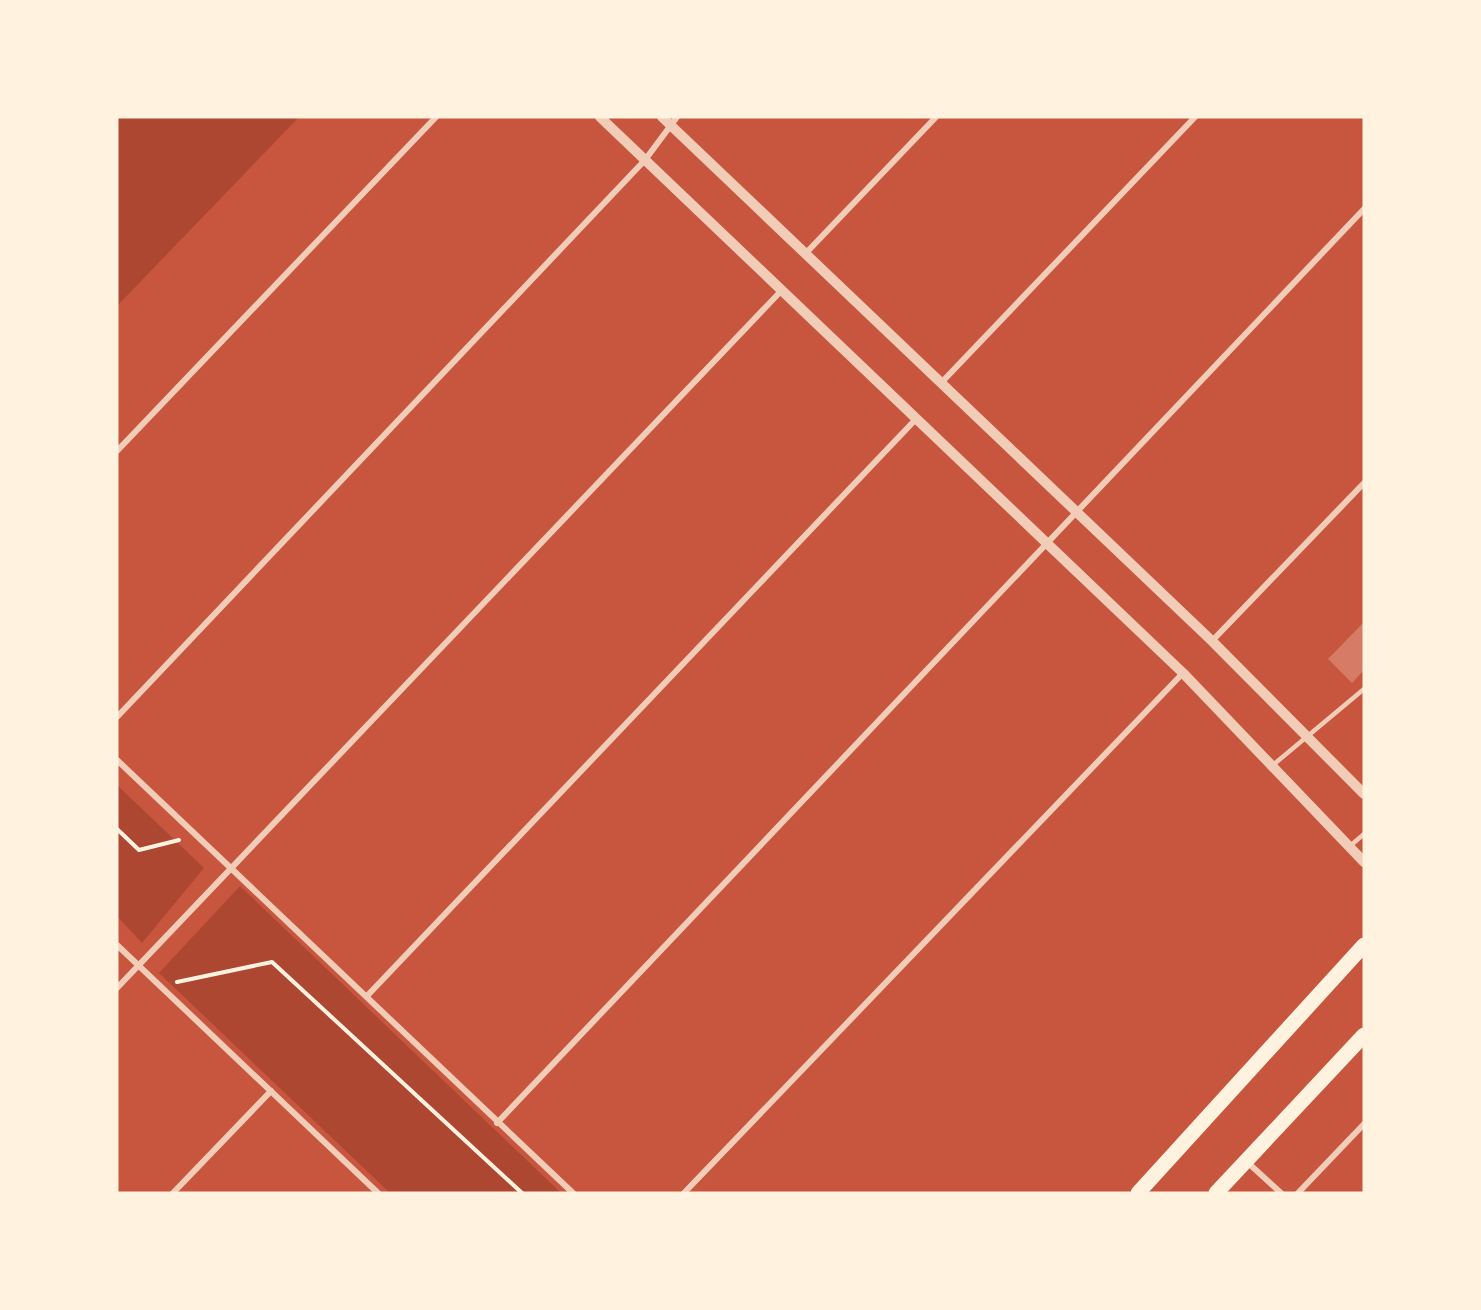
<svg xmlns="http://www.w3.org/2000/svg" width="1481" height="1310" viewBox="0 0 1481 1310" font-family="'Noto Sans',sans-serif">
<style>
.green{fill:#ae4732}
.building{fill:#d67c66}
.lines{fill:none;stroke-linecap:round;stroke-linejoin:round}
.path{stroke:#fff3e0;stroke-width:4}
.service{stroke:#f1ccb7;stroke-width:4.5}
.minor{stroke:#f1ccb7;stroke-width:6}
.tertiary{stroke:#f1ccb7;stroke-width:10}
.primary{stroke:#fff3e0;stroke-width:15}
</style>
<rect width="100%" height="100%" fill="#c8553d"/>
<g class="green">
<polygon points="117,117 299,117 117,306"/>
<polygon points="117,785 204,868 142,943 117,916"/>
<polygon points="240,886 561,1193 390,1193 159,973"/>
</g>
<polygon class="building" points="1364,622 1364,670 1352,683 1328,659"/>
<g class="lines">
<g class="path">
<polyline points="117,829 139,850 179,840"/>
<polyline points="177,982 272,962 522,1193"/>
</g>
<g class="service">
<polyline points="1273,765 1364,689"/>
<polyline points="1350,846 1364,834"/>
</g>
<g class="minor">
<polyline points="805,254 936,117"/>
<polyline points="941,383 1195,117"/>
<polyline points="117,451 436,117"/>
<polyline points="1212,641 1364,483"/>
<polyline points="117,717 645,160 677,117"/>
<polyline points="117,760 573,1193"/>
<polyline points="117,945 378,1193"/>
<polyline points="117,988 782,290"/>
<polyline points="367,996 916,419"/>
<polyline points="497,1123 1364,209"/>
<polyline points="1246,1161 1281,1193"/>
<polyline points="173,1193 271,1091"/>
<polyline points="684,1193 1183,673"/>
<polyline points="1298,1193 1364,1124"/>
</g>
<g class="tertiary">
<polyline points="600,117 1183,673 1364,862"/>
<polyline points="662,117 1212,641 1364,794"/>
</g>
<g class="primary">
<polyline points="1138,1193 1364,945"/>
<polyline points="1216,1193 1364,1035"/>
</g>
</g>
<rect width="1481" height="1310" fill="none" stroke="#fff3e0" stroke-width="237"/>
</svg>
